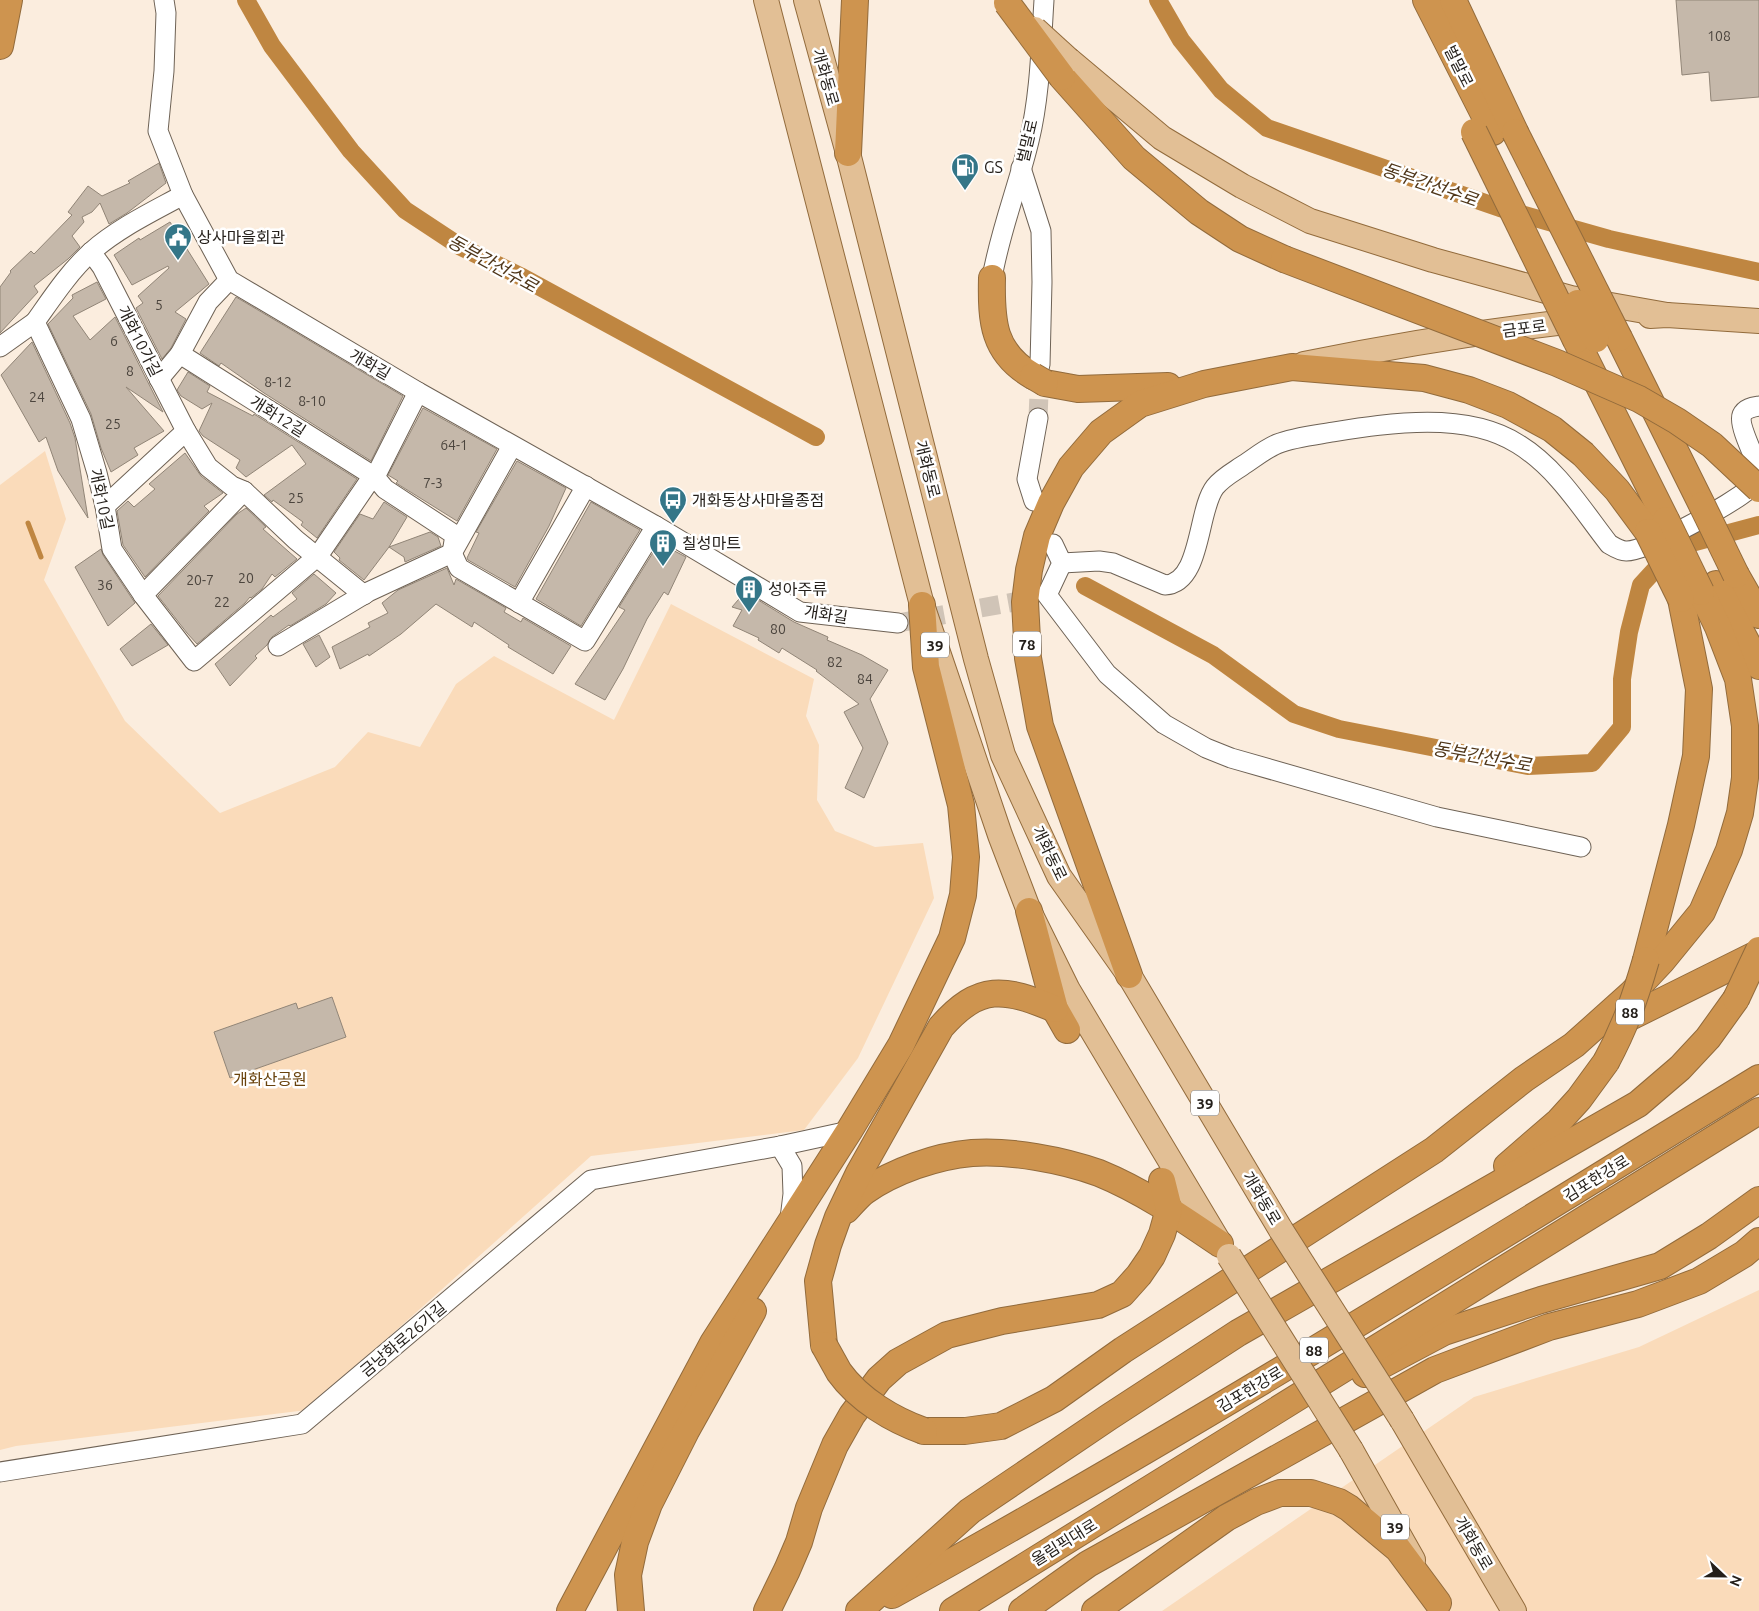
<svg xmlns="http://www.w3.org/2000/svg" width="1759" height="1611" viewBox="0 0 1759 1611" font-family="Ubuntu,'Noto Sans KR',sans-serif">
<style>
.green{fill:#fadbba}
.lines{fill:none;stroke-linecap:round;stroke-linejoin:round}
.stream{stroke:#bf8641;stroke-width:5}
.canal{stroke:#bf8641;stroke-width:18}
.building{fill:#c5b8aa;stroke:#918577}
.minor-tunnel{stroke:#d0c4b7;stroke-width:19;stroke-dasharray:19 9;stroke-linecap:butt}
.minor-casing{stroke:#6e6255;stroke-width:21}
.major-casing{stroke:#926b3c;stroke-width:26}
.highway-casing{stroke:#926b3c;stroke-width:28}
.minor{stroke:#fff;stroke-width:19}
.major{stroke:#e2bf95;stroke-width:24}
.highway{stroke:#ce944f;stroke-width:26}
.major-bridge-casing{stroke:#926b3c;stroke-width:26;stroke-linecap:butt}
.highway-bridge-casing{stroke:#926b3c;stroke-width:28;stroke-linecap:butt}
.major-bridge{stroke:#e2bf95;stroke-width:24}
.highway-bridge{stroke:#ce944f;stroke-width:26}
.labels{text-anchor:middle;dominant-baseline:central;stroke-width:5;stroke-linejoin:round;paint-order:stroke}
.number-label{font-size:14px;fill:#4c453e}
.shield{fill:#fff;stroke:#66625f;stroke-width:1}
.shield-label{font-size:15px;font-weight:bold;fill:#241f1a}
.street-label{font-size:16px;fill:#241f1a;stroke:#fff}
.poi-label{font-size:16px;fill:#241f1a;stroke:#fff;text-anchor:start}
.park-label{font-size:16px;fill:#69420c;stroke:#fff}
.water-label{font-size:18px;font-style:italic;fill:#4f3619;stroke:#fff}
</style>
<rect width="100%" height="100%" fill="#fbedde"/>
<g class="green">
<polygon points="45,451 66,519 44,580 125,721 220,813 335,767 368,732 420,747 456,684 494,656 614,720 671,604 814,679 806,716 819,745 817,800 835,831 875,847 923,843 934,898 858,1058 804,1130 591,1156 307,1410 16,1446 0,1450 0,485"/>
<polygon points="1759,1290 1759,1611 1162,1611 1474,1397 1639,1347"/>
</g>
<g class="lines">
<polyline class="stream" points="28,523 41,557"/>
<g class="canal">
<polyline points="246,0 272,46 351,151 405,210 461,247 520,276 816,437"/>
<polyline points="1158,0 1181,40 1221,90 1267,128 1500,208 1609,239 1759,272"/>
<polyline points="1085,586 1213,655 1294,714 1339,729 1528,766 1592,763 1622,727 1622,679 1629,632 1641,585 1663,561 1684,545 1759,525"/>
</g>
</g>
<g class="building">
<polygon points="1676,0 1759,0 1759,97 1711,101 1709,72 1682,75"/>
<polygon points="159,163 166,183 127,213 109,224 100,203 92,212 82,217 84,222 72,236 80,247 68,259 34,286 38,292 0,333 0,287 11,272 10,271 31,251 34,254 72,215 68,212 88,186 102,196 130,183 128,181"/>
<polygon points="170,222 209,284 175,312 186,319 171,348 162,359 136,308 143,303 138,296 169,268 168,266 132,285 114,255 139,238 140,240"/>
<polygon points="97,282 106,299 73,316 90,340 115,317 163,412 126,387 164,431 134,448 138,455 111,472 101,448 91,414 48,324 73,298 72,295"/>
<polygon points="236,297 403,396 371,461 264,393 221,363 219,366 200,353"/>
<polygon points="32,342 70,423 75,438 88,518 58,471 46,437 39,442 1,375"/>
<polygon points="188,372 210,386 207,392 253,416 254,414 357,479 317,538 301,525 303,522 273,500 272,502 264,495 306,464 292,445 246,477 236,468 240,460 203,436 199,431 212,403 202,409 181,396 177,390"/>
<polygon points="423,408 497,449 457,521 396,483 398,481 388,475"/>
<polygon points="185,453 201,476 223,493 204,506 209,511 145,577 123,545 117,511 128,501 134,507 155,489 149,484"/>
<polygon points="517,461 566,488 549,526 515,587 468,560 467,558 479,533 476,532"/>
<polygon points="384,502 407,517 389,547 430,532 438,537 441,546 405,562 404,557 389,547 364,580 339,560 340,558 334,552 360,514 373,519"/>
<polygon points="591,502 640,530 581,626 536,599"/>
<polygon points="246,508 266,527 263,529 297,559 275,577 272,574 262,589 251,598 250,597 245,603 197,644 187,633 158,596 237,514"/>
<polygon points="659,543 686,557 668,595 664,592 647,619 623,669 605,700 575,684 625,610 619,607"/>
<polygon points="101,549 103,555 135,603 108,626 75,567"/>
<polygon points="447,568 454,585 456,579 506,608 504,612 521,622 523,618 571,646 553,674 508,647 509,645 474,622 472,627 436,604 401,634 369,656 368,654 340,669 332,647 370,627 368,623 388,613 382,603 398,590"/>
<polygon points="314,574 336,593 326,604 290,626 289,625 272,637 267,645 255,656 257,658 230,686 215,664 271,615 273,617 297,599 292,593"/>
<polygon points="745,592 794,622 828,637 827,640 862,655 888,670 870,699 888,743 864,798 845,788 863,748 844,712 859,704 816,671 817,670 782,648 779,653 758,640 759,638 733,626 742,610 732,607"/>
<polygon points="151,624 168,645 132,666 120,649"/>
<polygon points="319,635 330,657 316,667 303,644"/>
<polygon points="332,997 346,1037 230,1078 214,1032 296,1003 298,1009"/>
</g>
<g class="lines">
<g class="minor-tunnel">
<polyline points="1038,418 1040,369"/>
<polyline points="898,623 1036,598"/>
</g>
<g class="minor-casing">
<g id="minor">
<polyline points="164,0 166,13 164,71 158,131 183,195 229,280 418,392 656,526 800,612 898,623"/>
<polyline points="1021,168 1041,231 1042,282 1040,365"/>
<path d="M183,195C152,212 118,228 91,252C69,272 52,298 35,322L81,419L97,473L105,506L112,549L143,595L194,661L318,556L372,477H375L418,392"/>
<polyline points="91,252 102,267 186,431 208,467 232,486 244,491 296,540 364,595"/>
<path d="M992,278C1000,231 1018,187 1029,141C1040,96 1041,47 1044,0"/>
<polyline points="0,347 35,322"/>
<polyline points="180,354 375,477 385,489 455,535 452,553 459,568 585,641 656,526"/>
<polyline points="159,379 180,354 208,302 229,280"/>
<path d="M1759,406C1753,407 1745,408 1742,415C1738,425 1755,458 1759,469"/>
<polyline points="1034,501 1027,479 1038,418"/>
<polyline points="105,506 186,431"/>
<polyline points="1053,544 1062,563 1047,595 1107,674 1164,724 1206,748 1231,758 1437,817 1581,847"/>
<path d="M1062,563L1099,561L1113,563L1165,585C1202,583 1197,510 1215,487C1222,478 1233,472 1242,466C1253,459 1265,449 1277,444C1294,437 1315,435 1333,432C1390,423 1466,411 1518,444C1557,468 1581,508 1609,544C1614,547 1620,551 1626,551C1646,552 1733,503 1749,489C1755,484 1757,476 1759,469"/>
<polyline points="143,595 244,491"/>
<polyline points="519,603 586,486"/>
<polyline points="278,646 368,592 452,553 512,446"/>
<polyline points="780,1146 792,1166 793,1194 790,1219"/>
<polyline points="0,1472 302,1424 591,1180 780,1146 849,1131"/>
</g>
</g>
<g class="major-casing">
<g id="major">
<polyline points="766,0 922,605 1000,835 1029,911 1068,990 1220,1244"/>
<polyline points="806,0 848,153 976,659 1003,755 1059,876 1129,975 1281,1230"/>
<polyline points="1069,60 1162,138 1242,186 1310,221 1433,260 1571,298 1667,315"/>
<polyline points="1650,316 1667,315 1759,321"/>
<path d="M1304,364C1396,345 1490,330 1584,320"/>
<polyline points="1402,1420 1514,1611"/>
<polyline points="1351,1450 1413,1560"/>
</g>
</g>
<g class="highway-casing">
<g id="highway">
<polyline points="1426,0 1493,132"/>
<polyline points="1453,0 1515,132"/>
<polyline points="0,46 9,0"/>
<polyline points="1062,77 1134,158 1199,212 1240,239 1284,259"/>
<polyline points="848,153 855,0"/>
<path d="M992,278C991,322 993,353 1033,376"/>
<polyline points="1619,338 1702,505"/>
<polyline points="1576,340 1666,520"/>
<polyline points="1045,383 1078,389 1168,386"/>
<polyline points="1736,575 1759,615"/>
<polyline points="1716,584 1759,666"/>
<polyline points="1029,911 1055,1009 1067,1030"/>
<polyline points="1646,960 1681,825 1696,756 1699,689 1681,599"/>
<polyline points="1129,975 1040,726 1028,658 1025,602 1029,570 1037,536 1051,503 1071,467 1101,432 1140,404 1204,384 1292,367 1424,378 1469,390 1508,405 1552,429 1583,454 1617,490 1648,532"/>
<polyline points="1612,1026 1759,953"/>
<polyline points="1507,1166 1559,1121 1579,1099 1606,1062"/>
<path d="M846,1210C852,1204 858,1196 865,1191C894,1171 936,1156 972,1153C1009,1150 1063,1160 1099,1173C1143,1191 1182,1218 1220,1244"/>
<path d="M824,1345L818,1281L828,1245L838,1217L859,1173L941,1027C980,983 1004,988 1055,1009"/>
<polyline points="1365,1374 1444,1332 1541,1300 1660,1266 1709,1236 1759,1200"/>
<polyline points="924,1431 965,1431 1001,1426 1054,1399 1123,1350 1434,1150 1524,1079 1574,1045 1631,994 1662,961 1702,912 1729,850 1740,813 1745,778 1745,726 1738,679 1718,627 1701,592"/>
<path d="M892,1595C1187,1432 1472,1254 1759,1078"/>
<polyline points="570,1611 713,1343 849,1131 901,1045 952,938 963,895 966,857 961,805 926,667 922,605"/>
<polyline points="631,1611 628,1575 635,1542 649,1504 686,1431 753,1311"/>
<polyline points="767,1611 787,1570 799,1542 809,1508 835,1445 852,1415 879,1379 898,1362 947,1335 1002,1321 1098,1305 1122,1294 1139,1275 1152,1256 1162,1234 1169,1209 1162,1181"/>
<polyline points="859,1611 970,1511 1109,1417 1238,1333 1638,1104 1680,1068 1708,1038 1736,999"/>
<polyline points="953,1611 1759,1111"/>
<polyline points="1022,1611 1088,1564 1435,1370 1549,1327 1638,1304 1699,1281 1744,1254 1759,1241"/>
<polyline points="1095,1611 1226,1518 1256,1502 1280,1493 1311,1493 1339,1502 1349,1508 1398,1549 1438,1603"/>
</g>
</g>
<use href="#minor" class="minor"/>
<use href="#major" class="major"/>
<use href="#highway" class="highway"/>
<g class="major-bridge-casing">
<g id="major-bridge">
<polyline points="1035,29 1069,60"/>
<polyline points="1281,1230 1402,1420"/>
<polyline points="1229,1256 1351,1450"/>
</g>
</g>
<g class="highway-bridge-casing">
<g id="highway-bridge">
<polyline points="1007,3 1062,77"/>
<polyline points="1474,132 1576,340"/>
<polyline points="1515,132 1619,338"/>
<polyline points="1284,259 1557,363 1639,399 1677,421 1712,445 1759,489"/>
<polyline points="1578,303 1596,339"/>
<polyline points="1033,376 1045,383"/>
<polyline points="1702,505 1736,575"/>
<polyline points="1666,520 1701,592"/>
<polyline points="1648,532 1681,599"/>
<polyline points="1736,999 1759,950"/>
<path d="M1606,1062C1625,1027 1635,998 1646,960"/>
<path d="M824,1345C829,1354 834,1363 839,1372C859,1400 893,1420 924,1431"/>
</g>
</g>
<use href="#major-bridge" class="major-bridge"/>
<use href="#highway-bridge" class="highway-bridge"/>
</g>
<defs>
<g id="fuel-pin" transform="scale(1.4375)"><path d="M0 17L-7.5 6A9.5 9.5 0 1 1 7.5 6Z" fill="#347688" stroke="#fff"/><path d="M-5.5-6h7V0h2V4h1.3V-2.5L3-4.5l.8-.8L6-3V5H2.5V1h-1V6h-7ZM-4.2-4.7v3.2H.2V-4.7Z" fill="#fff"/></g>
<g id="civic-pin" transform="scale(1.4375)"><path d="M0 17L-7.5 6A9.5 9.5 0 1 1 7.5 6Z" fill="#347688" stroke="#fff"/><path d="M-.6-6.5H3V-4.5H.6V-3L4-1V1h2V6H-6V1h2V-1L-.6-3ZM-1.2 2.5V6h2.4V2.5Z" fill="#fff"/></g>
<g id="bus-pin" transform="scale(1.4375)"><path d="M0 17L-7.5 6A9.5 9.5 0 1 1 7.5 6Z" fill="#347688" stroke="#fff"/><path d="M-5-6H5V4H4V6H2V4H-2V6H-4V4H-5ZM-3.5-4V0h7V-4ZM-3.5 1.2v1.5H-2V1.2ZM2 1.2v1.5H3.5V1.2Z" fill="#fff"/></g>
<g id="building-pin" transform="scale(1.4375)"><path d="M0 17L-7.5 6A9.5 9.5 0 1 1 7.5 6Z" fill="#347688" stroke="#fff"/><path d="M-4-6H4V6H1V3H-1V6H-4ZM-2.5-4.3h1.7v1.8h-1.7ZM.8-4.3h1.7v1.8H.8ZM-2.5-1h1.7V.8h-1.7ZM.8-1h1.7V.8H.8Z" fill="#fff"/></g>
</defs>
<g fill-rule="evenodd">
<use href="#fuel-pin" x="965" y="167"/>
<use href="#civic-pin" x="178" y="237"/>
<use href="#bus-pin" x="673" y="500"/>
<use href="#building-pin" x="663" y="543"/>
<use href="#building-pin" x="749" y="589"/>
</g>
<g class="labels">
<g class="number-label">
<text x="1719" y="36">108</text>
<text x="159" y="305">5</text>
<text x="114" y="341">6</text>
<text x="130" y="371">8</text>
<text x="278" y="382">8-12</text>
<text x="37" y="397">24</text>
<text x="312" y="401">8-10</text>
<text x="113" y="424">25</text>
<text x="454" y="445">64-1</text>
<text x="433" y="483">7-3</text>
<text x="296" y="498">25</text>
<text x="246" y="578">20</text>
<text x="200" y="580">20-7</text>
<text x="105" y="585">36</text>
<text x="222" y="602">22</text>
<text x="778" y="629">80</text>
<text x="835" y="662">82</text>
<text x="865" y="679">84</text>
</g>
<g class="shield">
<rect x="1013" y="631.5" width="28" height="25" rx="4"/>
<rect x="921" y="632.5" width="28" height="25" rx="4"/>
<rect x="1616" y="999.5" width="28" height="25" rx="4"/>
<rect x="1191" y="1090.5" width="28" height="25" rx="4"/>
<rect x="1300" y="1337.5" width="28" height="25" rx="4"/>
<rect x="1381" y="1514.5" width="28" height="25" rx="4"/>
</g>
<g class="shield-label">
<text x="1027" y="644">78</text>
<text x="935" y="645">39</text>
<text x="1630" y="1012">88</text>
<text x="1205" y="1103">39</text>
<text x="1314" y="1350">88</text>
<text x="1395" y="1527">39</text>
</g>
<g class="street-label">
<text transform="translate(1459 66) rotate(63)">벌말로</text>
<text transform="translate(826 77) rotate(74)">개화동로</text>
<text transform="translate(1027 141) rotate(-77)">벌말로</text>
<text transform="translate(1524 328) rotate(-8)">금포로</text>
<text transform="translate(140 341) rotate(63)">개화10가길</text>
<text transform="translate(370 364) rotate(30)">개화길</text>
<text transform="translate(278 416) rotate(32)">개화12길</text>
<text transform="translate(928 469) rotate(76)">개화동로</text>
<text transform="translate(102 499) rotate(78)">개화10길</text>
<text transform="translate(826 614) rotate(9)">개화길</text>
<text transform="translate(1050 853) rotate(64)">개화동로</text>
<text transform="translate(1596 1178) rotate(-32)">김포한강로</text>
<text transform="translate(1262 1198) rotate(59)">개화동로</text>
<text transform="translate(403 1339) rotate(-40)">금낭화로26가길</text>
<text transform="translate(1250 1389) rotate(-31)">김포한강로</text>
<text transform="translate(1064 1542) rotate(-32)">올림픽대로</text>
<text transform="translate(1474 1543) rotate(60)">개화동로</text>
</g>
<g class="poi-label">
<text x="984" y="167">GS</text>
<text x="197" y="237">상사마을회관</text>
<text x="692" y="500">개화동상사마을종점</text>
<text x="682" y="543">칠성마트</text>
<text x="768" y="589">성아주류</text>
</g>
<g class="park-label">
<text x="270" y="1079">개화산공원</text>
</g>
<g class="water-label">
<text transform="translate(1430 184) rotate(19)">동부간선수로</text>
<text transform="translate(493 263) rotate(29)">동부간선수로</text>
<text transform="translate(1482 756) rotate(10)">동부간선수로</text>
</g>
</g>
<g transform="translate(1724 1576) rotate(112)" stroke="#ffffff" stroke-width="4" paint-order="stroke">
<path d="M0-4L9 19L0 12L-9 19Z" fill="#241f1a"/>
<text y="-8" font-size="14" font-weight="bold" text-anchor="middle" fill="#241f1a">N</text>
</g>
</svg>
